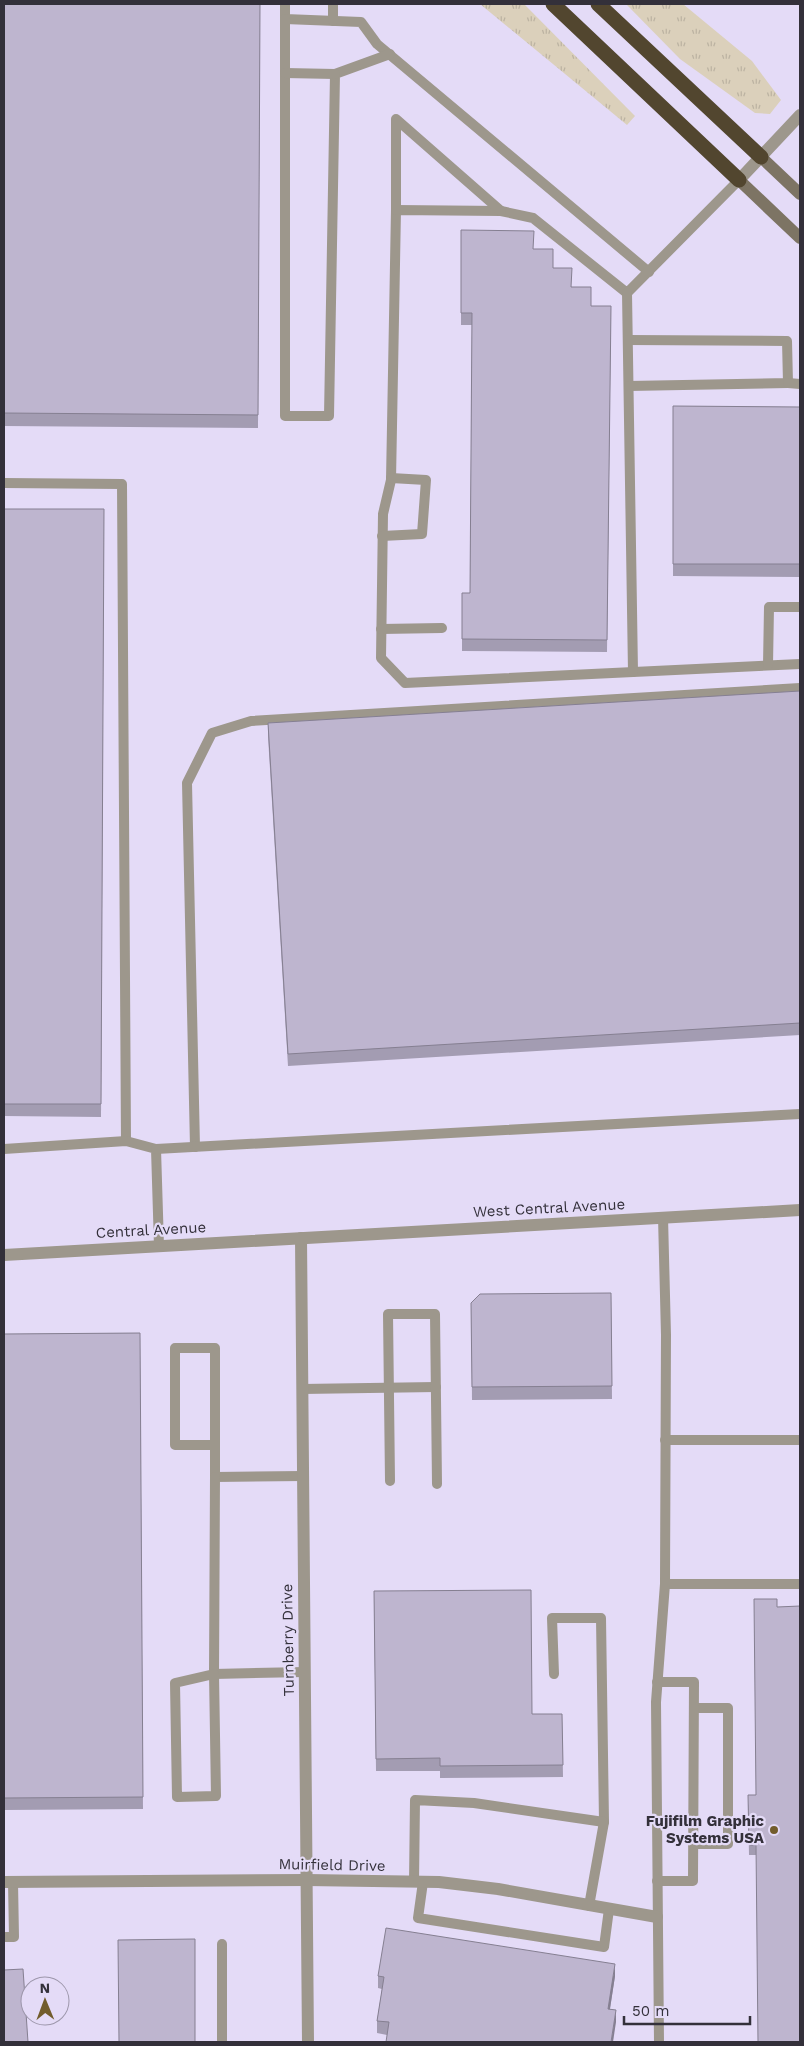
<svg xmlns="http://www.w3.org/2000/svg" width="804" height="2046" viewBox="0 0 804 2046" font-family="'Work Sans',sans-serif">
<style>
.grass{fill:url(#grass-tufts)}
.lines{fill:none;stroke-linecap:round;stroke-linejoin:round}
.service{stroke:#9d978c;stroke-width:10}
.minor{stroke:#9d978c;stroke-width:12}
.secondary{stroke:#7d7464;stroke-width:12}
.motorway{stroke:#52462f;stroke-width:15}
.wall{fill:#a39cb2}
.shaded-wall{fill:#857f91}
.building{fill:#beb5cf;stroke:#857f91}
.poi-dot{fill:#725c2c;stroke:#e4dbf7;stroke-width:2}
.labels{text-anchor:middle;dominant-baseline:central;stroke-width:4.5;stroke-linejoin:round;paint-order:stroke}
.street-label{font-size:15px;fill:#33303a;stroke:#e4dbf7}
.poi-label{font-size:15px;font-weight:bold;fill:#33303a;stroke:#e4dbf7;text-anchor:end}
</style>
<defs>
<pattern id="grass-tufts" width="24" height="20" patternUnits="userSpaceOnUse" patternTransform="scale(1.25)"><rect width="24" height="20" fill="#dbd0bb"/><path d="M3 7l-1-3M5 7V3M7 7l1-3M15 17l-1-3M17 17v-4M19 17l1-3" fill="none" stroke="#bcb3a2"/></pattern>
</defs>
<rect width="100%" height="100%" fill="#e4dbf7"/>
<g class="grass">
<polygon points="480,4 524,4 635,116 627,125"/>
<polygon points="626,4 683,4 752,61 781,100 770,114 755,113 680,59"/>
</g>
<g class="lines">
<g class="service">
<polyline points="285,4 285,19 361,22 377,44 649,272"/>
<polyline points="333,4 333,21"/>
<polyline points="285,19 285,416 329,416 335,74 390,54"/>
<polyline points="285,73 335,74"/>
<polyline points="739,180 627,293 533,218 501,211 396,210 391,480 383,514 381,658 405,683 800,664"/>
<polyline points="396,210 396,119 501,211"/>
<polyline points="627,293 633,672"/>
<polyline points="628,340 787,341 788,383 629,386"/>
<polyline points="788,383 800,384"/>
<polyline points="4,483 122,484 126,1141"/>
<polyline points="382,536 422,534 426,480 391,478"/>
<polyline points="381,629 442,628"/>
<polyline points="768,665 769,607 800,607"/>
<polyline points="195,1147 187,783 212,733 251,721 800,688"/>
<polyline points="4,1149 126,1141 156,1149 159,1246"/>
<polyline points="156,1149 800,1114"/>
<polyline points="302,1389 436,1387"/>
<polyline points="665,1440 800,1440"/>
<polyline points="215,1445 175,1445 175,1348 215,1348 215,1477 303,1476"/>
<polyline points="215,1477 214,1674 305,1672"/>
<polyline points="390,1481 388,1314 435,1314 437,1484"/>
<polyline points="665,1584 800,1584"/>
<polygon points="214,1674 216,1796 177,1797 175,1683"/>
<polyline points="554,1674 552,1618 601,1618 604,1822"/>
<polyline points="693,1844 728,1844 728,1708 694,1708"/>
<polyline points="657,1881 693,1881 694,1682 657,1682"/>
<polyline points="414,1882 415,1800 474,1803 604,1822 589,1906"/>
<polyline points="423,1882 418,1918 604,1947 609,1909"/>
<polyline points="4,1937 14,1937 13,1882"/>
<polyline points="222,2042 222,1944"/>
<polyline points="659,2042 656,1702 665,1584 666,1335 663,1217"/>
</g>
<g class="minor">
<polyline points="739,180 800,115"/>
<polyline points="301,1238 308,2042"/>
<polyline points="4,1255 800,1210"/>
<polyline points="4,1882 307,1880 439,1882 498,1889 657,1917"/>
</g>
<g class="secondary">
<polyline points="761,157 800,194"/>
<polyline points="739,180 800,238"/>
</g>
<g class="motorway">
<polyline points="553,4 739,180"/>
<polyline points="598,4 761,157"/>
</g>
</g>
<g class="wall">
<polygon points="4,4 260,4 258,428 4,426"/>
<polygon points="461,230 533,249 591,306 611,306 607,652 462,651 462,593 470,593 472,325 461,325"/>
<polygon points="673,406 800,407 800,577 673,576"/>
<polygon points="4,509 104,509 101,1117 4,1116"/>
<polygon points="800,691 800,1035 288,1066 268,736 268,723"/>
<polygon points="611,1293 612,1399 472,1400 471,1303"/>
<polygon points="140,1333 143,1809 4,1810 4,1334"/>
<polygon points="374,1591 532,1714 562,1714 563,1777 440,1778 440,1771 376,1771"/>
<polygon points="777,1607 756,1855 749,1855 748,1805 756,1795"/>
<polygon points="378,1976 615,1976 610,2009 616,2022 387,2035 377,2033 377,2021 382,1989 378,1988"/>
</g>
<g class="shaded-wall">
<polygon points="615,1964 615,1976 608,2021 608,2009"/>
<polygon points="616,2010 616,2022 613,2042 611,2042"/>
</g>
<g class="building">
<polygon points="4,4 260,4 258,415 4,413"/>
<polygon points="461,230 534,231 533,249 553,249 553,268 572,268 571,287 591,287 591,306 611,306 607,640 462,639 462,593 470,593 472,313 461,313"/>
<polygon points="673,406 800,407 800,564 673,564"/>
<polygon points="4,509 104,509 101,1104 4,1104"/>
<polygon points="800,691 800,1023 288,1054 268,723"/>
<polygon points="611,1293 612,1386 472,1387 471,1303 480,1294"/>
<polygon points="140,1333 143,1797 4,1798 4,1334"/>
<polygon points="531,1590 532,1714 562,1714 563,1765 440,1766 440,1758 376,1759 374,1591"/>
<polygon points="754,1599 777,1599 777,1607 800,1606 800,2042 758,2042 756,1845 749,1845 748,1795 756,1795"/>
<polygon points="386,1928 615,1964 608,2009 616,2010 611,2042 386,2042 389,2022 377,2021 384,1977 378,1976"/>
<polygon points="195,1939 195,2042 119,2042 118,1940"/>
<polygon points="23,1969 28,2042 4,2042 4,1970"/>
</g>
<circle class="poi-dot" cx="774" cy="1830" r="5"/>
<g class="labels">
<g class="street-label">
<text transform="translate(549 1208) rotate(-3)">West Central Avenue</text>
<text transform="translate(151 1230) rotate(-3)">Central Avenue</text>
<text transform="translate(288 1640) rotate(-91)">Turnberry Drive</text>
<text transform="translate(332 1865) rotate(1)">Muirfield Drive</text>
</g>
<g class="poi-label">
<text x="764" y="1821">Fujifilm Graphic<tspan x="764" dy="17">Systems USA</tspan></text>
</g>
</g>
<rect width="804" height="2046" fill="none" stroke="#33303a" stroke-width="10"/>
<g transform="translate(45 2001) rotate(359)"><circle r="24" fill="#e4dbf7" stroke="#9d97ab"/>
<path d="M0-4L9 19L0 12L-9 19Z" fill="#725c2c"/>
<text y="-8" font-size="14" font-weight="bold" text-anchor="middle" fill="#33303a">N</text>
</g>
<path d="M624 2016v8h126v-8" fill="none" stroke="#33303a" stroke-width="2.5"/>
<text x="632" y="2016" font-size="15" fill="#33303a" stroke="#e4dbf7" stroke-width="4" paint-order="stroke">50 m</text>
</svg>
